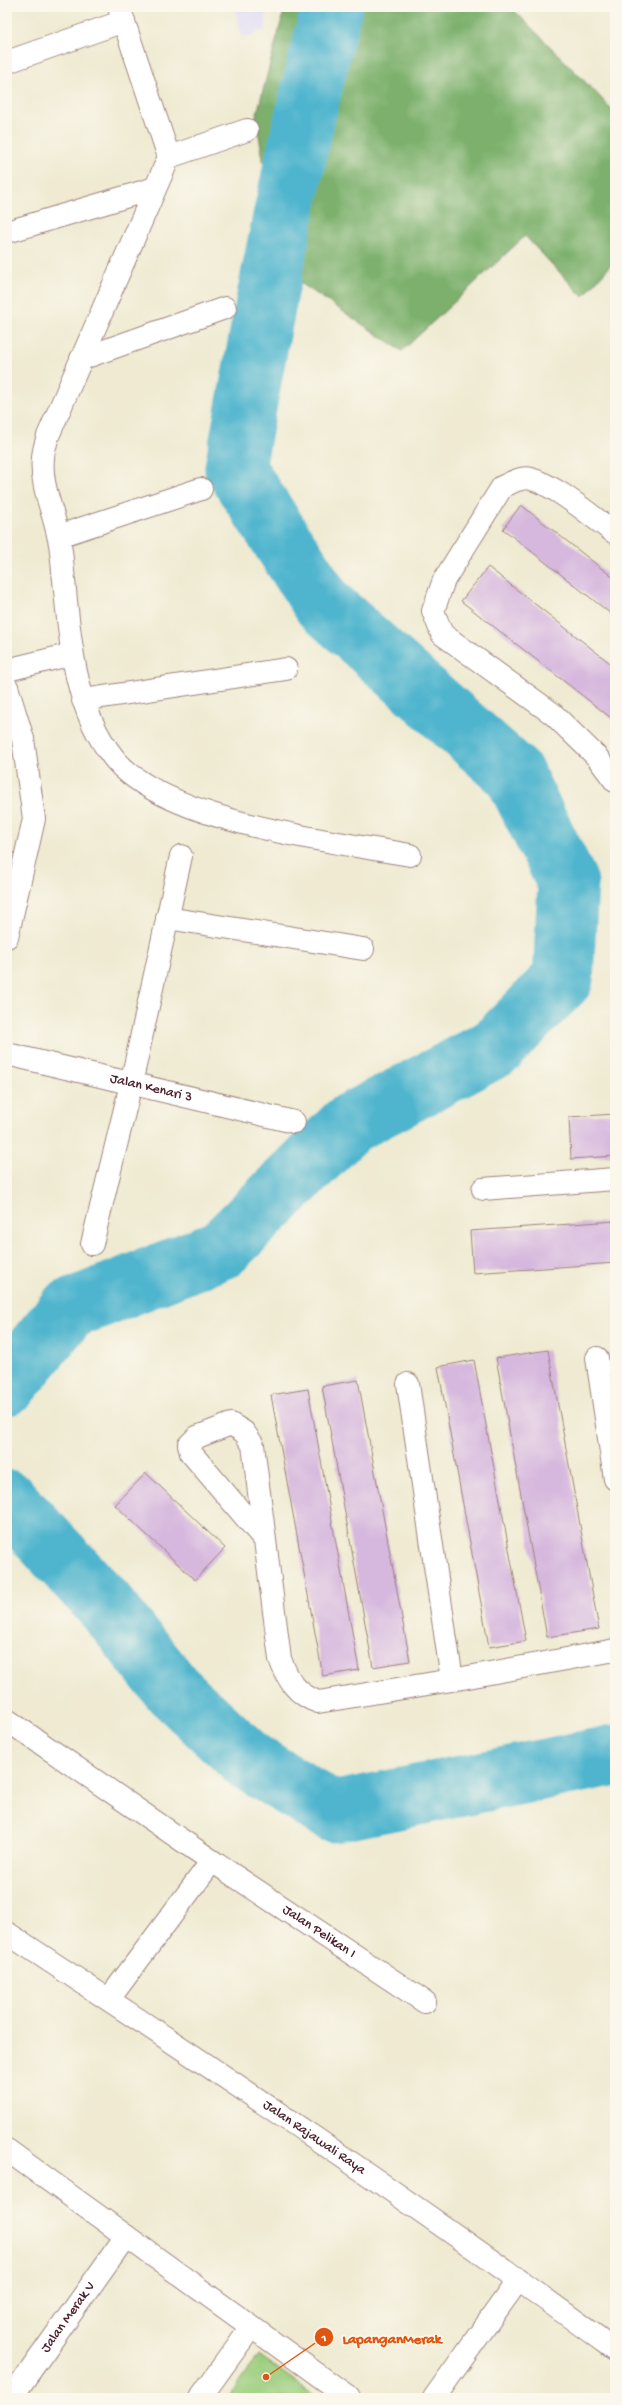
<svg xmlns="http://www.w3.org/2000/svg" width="622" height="2405" viewBox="0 0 622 2405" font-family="'Gochi Hand',sans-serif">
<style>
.built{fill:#d9d6f7}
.green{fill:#9bcd7d;stroke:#727654}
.forest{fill:#7cb06c;stroke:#63684c}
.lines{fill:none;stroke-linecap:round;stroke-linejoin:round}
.river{stroke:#4fb5ce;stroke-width:61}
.building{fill:#d6b7de}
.minor-casing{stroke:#9c847e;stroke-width:24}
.minor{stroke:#fff;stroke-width:22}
.labels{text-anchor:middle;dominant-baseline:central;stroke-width:3;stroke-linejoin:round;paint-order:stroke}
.street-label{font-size:14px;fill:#4a1f2b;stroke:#fbf7ec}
.leader{fill:none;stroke:#e0560e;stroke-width:1.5}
.callout-dot{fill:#e0560e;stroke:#fbf7ec;stroke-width:1.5}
.mark-label{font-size:12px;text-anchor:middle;font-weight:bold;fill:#fff}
.callout-label{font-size:15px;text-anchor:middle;font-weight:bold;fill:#e0560e;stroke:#fbf7ec;stroke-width:3;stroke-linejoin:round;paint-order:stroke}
</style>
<rect width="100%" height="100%" fill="#fbf7ec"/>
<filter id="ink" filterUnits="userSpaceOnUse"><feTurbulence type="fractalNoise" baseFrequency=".025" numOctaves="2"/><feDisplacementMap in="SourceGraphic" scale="8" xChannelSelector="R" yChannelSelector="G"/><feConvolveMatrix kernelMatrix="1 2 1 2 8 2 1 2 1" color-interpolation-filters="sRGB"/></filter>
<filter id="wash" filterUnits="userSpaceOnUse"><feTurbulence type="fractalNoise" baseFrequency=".012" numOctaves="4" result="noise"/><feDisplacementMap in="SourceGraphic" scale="16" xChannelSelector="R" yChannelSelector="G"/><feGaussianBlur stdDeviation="0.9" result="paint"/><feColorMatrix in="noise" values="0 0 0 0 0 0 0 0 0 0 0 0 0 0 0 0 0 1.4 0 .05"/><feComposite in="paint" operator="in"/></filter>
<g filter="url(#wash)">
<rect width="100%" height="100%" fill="#efead1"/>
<polygon class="built" points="235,7 266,7 266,30 242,38"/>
<polygon class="green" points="259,2355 318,2398 228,2398"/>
<polygon class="forest" points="285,7 511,7 615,112 615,260 583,297 525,236 402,351 281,270 256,117"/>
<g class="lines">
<g class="river">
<path d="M7,1385L68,1310L222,1249L349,1124L495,1048L563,979L568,883L514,774L323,604L235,468C263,314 292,159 332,7"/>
<polyline points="7,1500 106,1606 173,1690 249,1761 333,1812 615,1755"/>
</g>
</g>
<g id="blocks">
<g class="building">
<polygon points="521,505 615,579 615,617 503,529"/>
<polygon points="488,567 615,667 615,721 461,601"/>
<polygon points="615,1114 615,1156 571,1159 569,1117"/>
<polygon points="615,1221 615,1263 473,1273 470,1231"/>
<polygon points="548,1350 599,1629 547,1637 496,1358"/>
<polygon points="474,1360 526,1641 489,1647 438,1367"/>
<polygon points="358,1380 410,1661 373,1667 322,1386"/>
<polygon points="308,1389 359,1670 323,1676 271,1395"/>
<polygon points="146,1473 225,1548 195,1580 115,1505"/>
</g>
</g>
</g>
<g filter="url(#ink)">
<use href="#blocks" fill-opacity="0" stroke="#9c847e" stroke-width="1"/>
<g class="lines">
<g class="minor-casing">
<g id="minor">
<path d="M119,7L169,157L48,436C46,443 43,451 43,458C40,484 53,510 58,535C62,549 62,565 64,580C70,640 74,708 113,757C163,822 331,841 410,855"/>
<polyline points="7,62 124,21"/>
<polyline points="169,157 247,130"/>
<polyline points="7,232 155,188"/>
<polyline points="81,359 225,308"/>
<path d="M615,533C592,517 557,486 531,479C522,476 510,483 502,487L444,580L433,611L442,634L553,714L597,757L615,781"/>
<polyline points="59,536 201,489"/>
<polyline points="7,670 72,654"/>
<polyline points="7,687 23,739 34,819 7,937"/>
<polyline points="83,700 286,669"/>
<polyline points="167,918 363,949"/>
<path id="s1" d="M7,1054L294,1122"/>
<polyline points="483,1189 615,1179"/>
<polyline points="92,1244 131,1084 181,856"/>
<polyline points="597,1358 615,1479"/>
<polyline points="408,1384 452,1680"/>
<path d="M264,1539L191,1453L189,1445L197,1437L231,1424L244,1432L253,1445L280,1659C288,1680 296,1694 318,1702L452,1680L615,1650"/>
<path id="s2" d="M7,1720L212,1861L425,2002"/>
<path id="s3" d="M7,1933C213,2068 417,2204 615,2350"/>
<polyline points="109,1999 212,1861"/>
<polyline points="7,2150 350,2398"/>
<path id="s4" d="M11,2398L126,2236"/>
<polyline points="200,2398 251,2327"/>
<polyline points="434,2398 519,2279"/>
</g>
</g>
<use href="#minor" class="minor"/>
</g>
</g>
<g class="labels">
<g class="street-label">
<text stroke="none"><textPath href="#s1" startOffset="148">Jalan Kenari 3</textPath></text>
<text stroke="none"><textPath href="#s2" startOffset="377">Jalan Pelikan I</textPath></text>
<text stroke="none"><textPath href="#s3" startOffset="369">Jalan Rajawali Raya</textPath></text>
<text stroke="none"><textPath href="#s4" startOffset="99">Jalan Merak V</textPath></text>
</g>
</g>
<path class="leader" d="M266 2377L324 2337"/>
<g class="callout-dot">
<circle cx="266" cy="2377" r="4"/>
<circle cx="324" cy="2337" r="10"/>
</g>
<g class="mark-label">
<text x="324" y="2341">1</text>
</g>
<g class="callout-label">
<text x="392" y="2343">LapanganMerak</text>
</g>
<rect width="622" height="2405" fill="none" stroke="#fbf7ec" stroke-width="24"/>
</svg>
